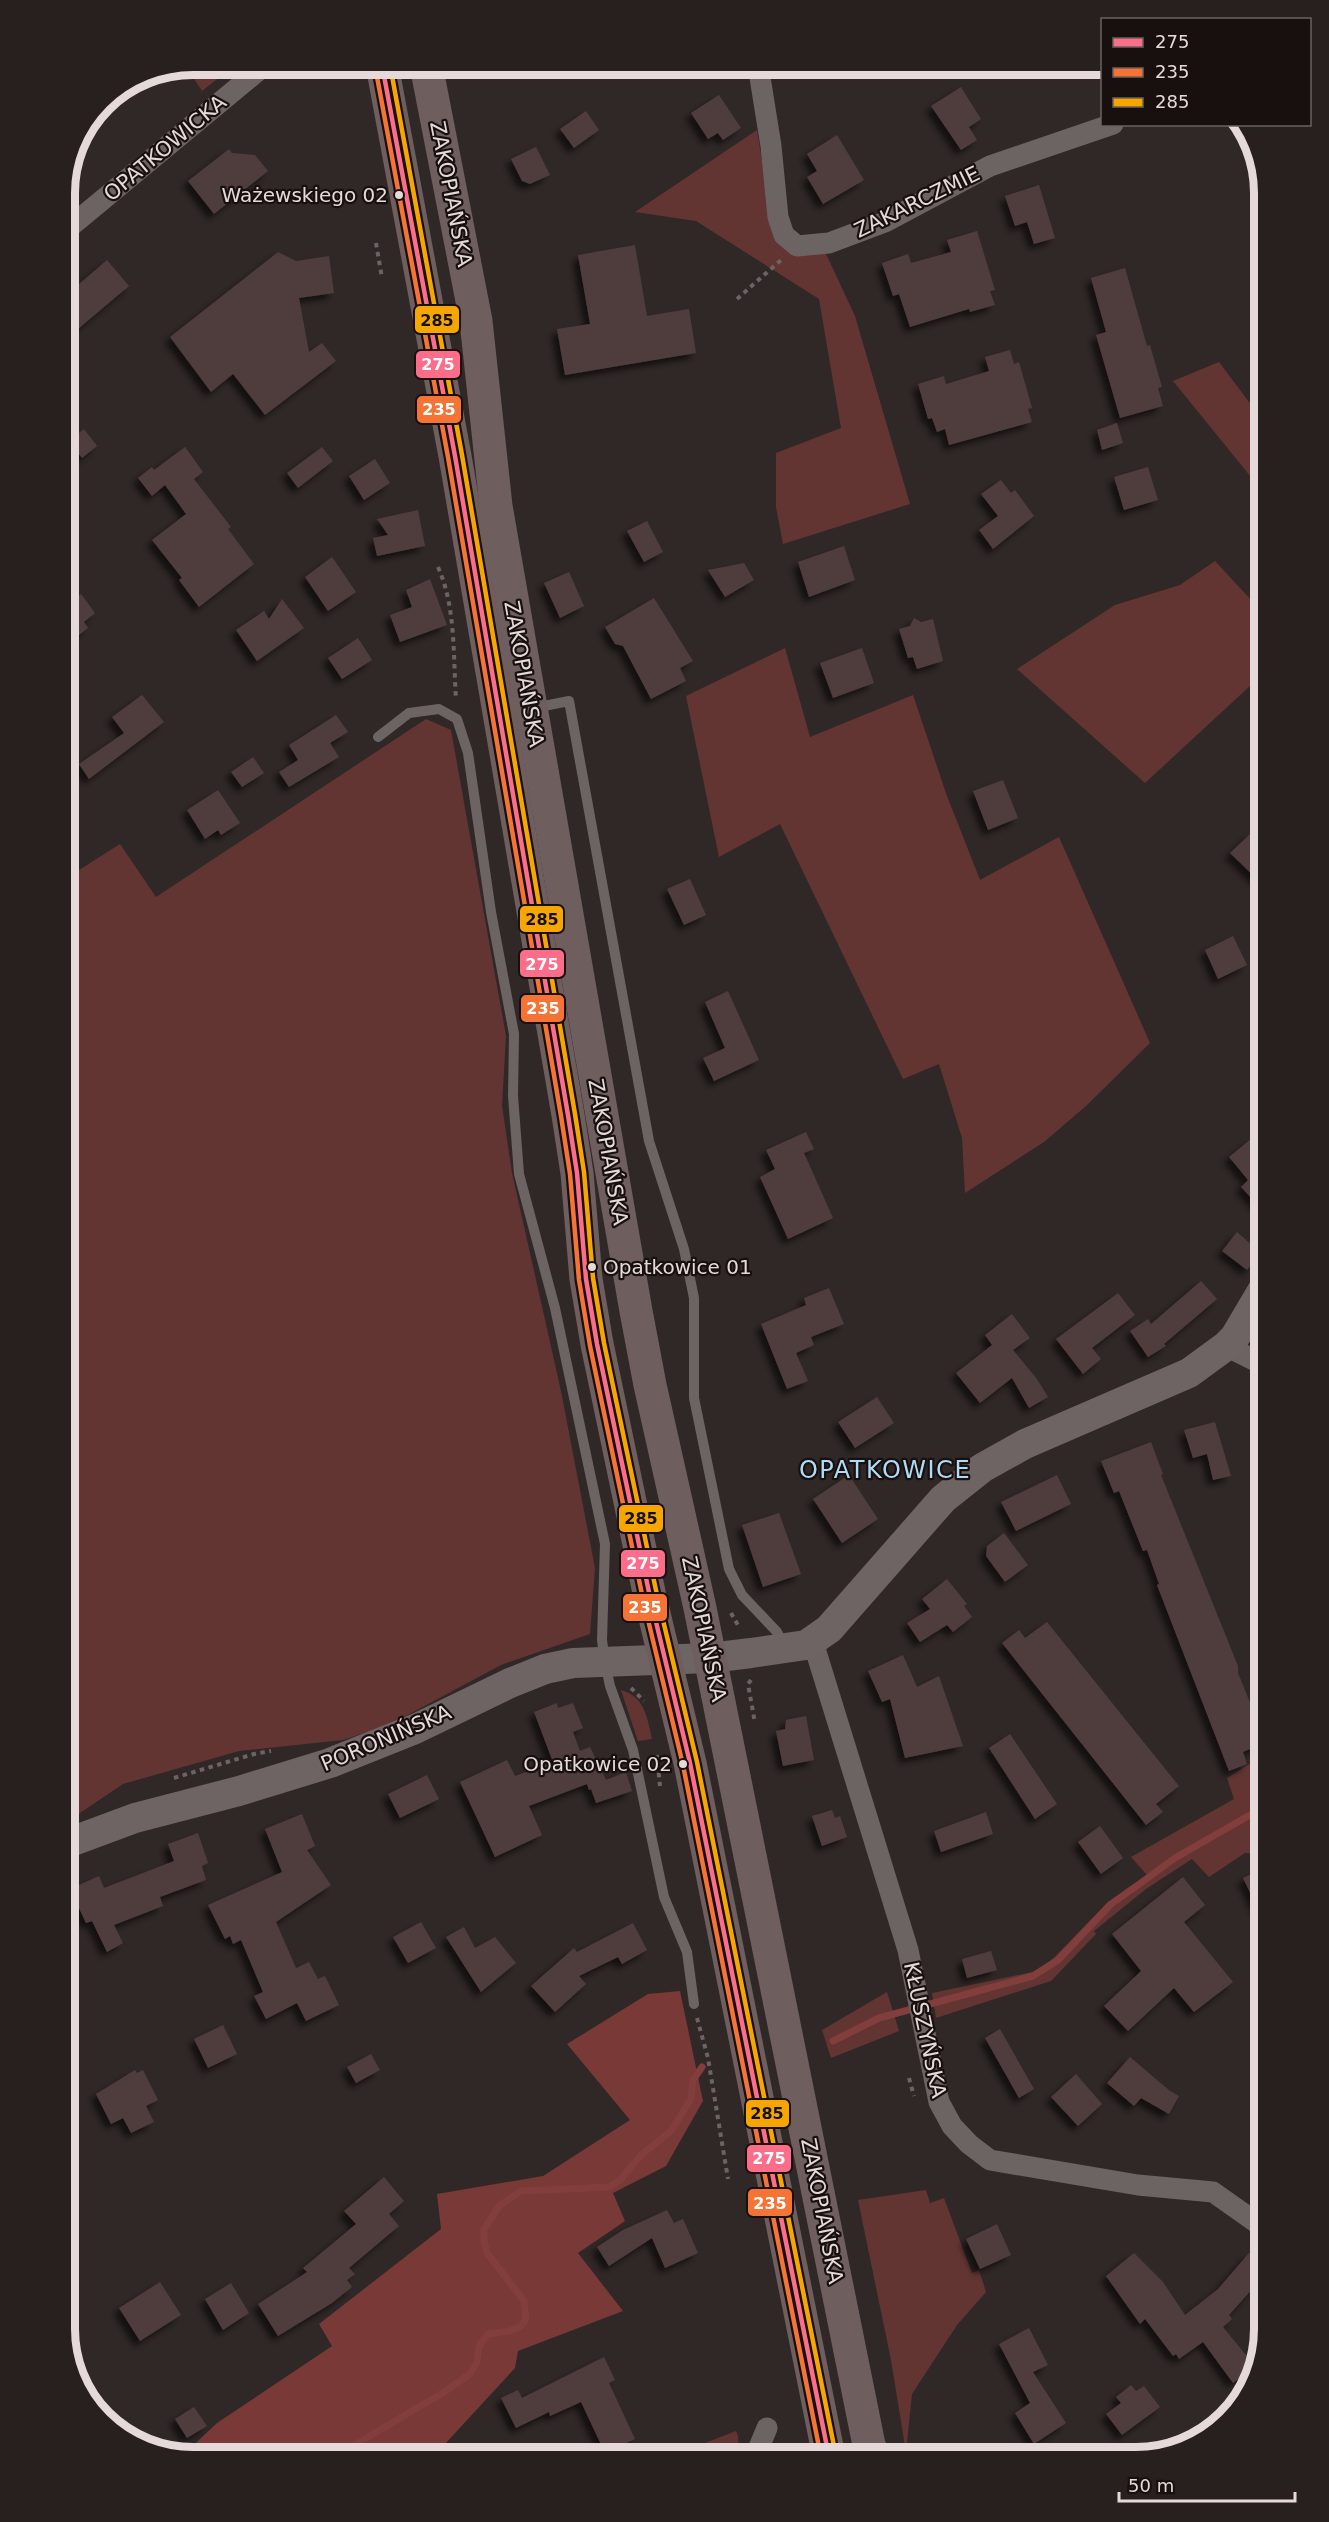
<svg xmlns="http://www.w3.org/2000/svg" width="1329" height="2522" viewBox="0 0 1329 2522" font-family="'DejaVu Sans',sans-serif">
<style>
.green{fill:#623532}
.forest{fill:#783937}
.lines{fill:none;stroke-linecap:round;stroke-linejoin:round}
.stream{stroke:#813e3c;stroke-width:7}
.building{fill:#4f3d3d;filter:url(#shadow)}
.path{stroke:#6c6464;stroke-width:4;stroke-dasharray:4.5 4.5;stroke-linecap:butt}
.lane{stroke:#6b6463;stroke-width:10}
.street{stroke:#6b6463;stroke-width:21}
.secondary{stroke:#6f6464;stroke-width:30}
.highway{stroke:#6f5e5e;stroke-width:33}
.bus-1-casing{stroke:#17100f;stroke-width:9}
.bus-2-casing{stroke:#17100f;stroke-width:9}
.bus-3-casing{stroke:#17100f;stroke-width:9}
.bus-1{stroke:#fb6d88;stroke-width:4.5}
.bus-2{stroke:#f57335;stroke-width:4.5}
.bus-3{stroke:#f7a600;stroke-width:4.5}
.bus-dot{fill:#e5dad9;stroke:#17100f;stroke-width:2}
.labels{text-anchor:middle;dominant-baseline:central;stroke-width:4.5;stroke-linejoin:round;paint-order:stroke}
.bus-label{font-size:20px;fill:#e5dad9;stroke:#17100f;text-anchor:end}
.street-label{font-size:21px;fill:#e5dad9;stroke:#17100f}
.quarter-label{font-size:24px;letter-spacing:1.5px;fill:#aedcf6;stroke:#17100f}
.rim{fill:none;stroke:#e5dad9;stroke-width:8}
.line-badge{stroke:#17100f;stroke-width:2}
.badge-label{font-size:16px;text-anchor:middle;font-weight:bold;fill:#fff}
.pale-badge-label{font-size:16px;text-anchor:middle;font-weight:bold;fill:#111}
</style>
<defs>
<filter id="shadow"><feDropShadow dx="-5.5" dy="5.5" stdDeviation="3" flood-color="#0009"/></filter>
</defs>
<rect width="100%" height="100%" fill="#302827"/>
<g class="green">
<polygon points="193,65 235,65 202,91 186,66"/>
<polygon points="757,130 772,221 823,249 828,258 855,316 910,504 783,544 776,507 776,453 841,428 819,299 696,221 635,212"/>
<polygon points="1219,362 1264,422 1264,493 1173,381"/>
<polygon points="1215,561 1264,614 1264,673 1145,783 1017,669 1115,605 1180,585"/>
<polygon points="785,648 810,737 913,695 947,796 980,880 1059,837 1150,1043 1086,1106 1044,1142 965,1193 962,1138 939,1064 903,1079 780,824 719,857 686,696"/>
<polygon points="426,719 451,730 506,1036 502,1106 512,1173 561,1391 595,1568 590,1634 501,1665 391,1724 343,1740 239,1751 123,1784 65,1823 65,879 120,844 156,897"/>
<path d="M621,1690C645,1697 647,1717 652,1739L638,1741Z"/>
<polygon points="1264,1755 1264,1854 1245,1853 1209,1877 1192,1859 1146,1889 1094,1931 1096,1934 1051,1981 936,2018 932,1993 1042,1970 1107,1903 1147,1875 1131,1857 1234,1799 1227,1778"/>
<polygon points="887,1992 899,2031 831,2058 822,2030"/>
<polygon points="926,2190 930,2203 944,2198 972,2273 979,2270 986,2292 957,2325 912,2394 906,2452 891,2360 858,2200"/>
<path d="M736,2431C740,2439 739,2449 734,2457H669Z"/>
</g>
<polygon class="forest" points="680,1991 703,2101 666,2166 613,2193 625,2221 578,2253 623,2311 518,2351 515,2368 433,2457 182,2456 217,2423 332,2346 319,2324 441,2229 437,2194 543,2176 630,2120 567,2044 648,1994"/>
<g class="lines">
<g class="stream">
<polyline points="833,2041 879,2018 1033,1976 1058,1960 1111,1904 1138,1885 1175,1858 1264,1807"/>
<polyline points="339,2457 353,2446 444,2392 470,2374 477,2362 479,2346 488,2334 510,2331 521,2326 526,2319 524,2301 487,2253 484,2242 484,2229 500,2205 521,2191 609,2187 620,2180 641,2155 671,2131 691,2099 693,2080 702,2067"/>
</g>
</g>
<g class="building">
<polygon points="961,87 981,119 969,127 977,140 961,150 931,106"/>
<polygon points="719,95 741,128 723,140 718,133 708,139 691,113"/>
<polygon points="586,111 599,130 574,148 560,129"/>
<polygon points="837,135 864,180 823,204 807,177 817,171 807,154"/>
<polygon points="536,147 550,175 530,184 522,181 511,159"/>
<polygon points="229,149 232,153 255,155 268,171 214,214 188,181"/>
<polygon points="1039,185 1055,238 1034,244 1027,222 1015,226 1005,196"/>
<polygon points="977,231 995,290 990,291 995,305 970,312 969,309 910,327 899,294 893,296 882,263 908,254 911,263 951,252 947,240"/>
<polygon points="635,245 647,316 689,309 696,353 565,375 557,329 590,324 578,255"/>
<polygon points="278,252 296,261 329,256 334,293 299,298 309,352 322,343 336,361 265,415 233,374 211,392 170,337"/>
<polygon points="107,260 129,286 65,340 65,296"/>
<polygon points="1125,268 1147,346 1150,345 1162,387 1158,388 1163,406 1120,418 1096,335 1106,332 1091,278"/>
<polygon points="1010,350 1014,364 1019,362 1032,408 1028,409 1032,422 949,445 945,429 937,432 932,418 928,419 918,384 944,376 946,384 989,371 985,357"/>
<polygon points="1117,423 1123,443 1102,450 1097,430"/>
<polygon points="84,429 97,446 82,458 69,441"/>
<polygon points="185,447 203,472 194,479 231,527 228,529 254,564 199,607 179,580 182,578 152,540 186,514 165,485 152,496 138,478 152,467 154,470"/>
<polygon points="322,447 333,461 298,488 287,473"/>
<polygon points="375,459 390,483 364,500 349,476"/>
<polygon points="1148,467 1158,500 1124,510 1114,477"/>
<polygon points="1001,480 1011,493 1015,490 1034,516 993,549 979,530 998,516 981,494"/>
<polygon points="418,510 425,546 377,556 373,538 388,535 377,519"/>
<polygon points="647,521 663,552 644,562 627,531"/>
<polygon points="844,546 855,580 809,597 798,562"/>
<polygon points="332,557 356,592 328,611 305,577"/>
<polygon points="744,563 754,580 725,597 708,570"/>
<polygon points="569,572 584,606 560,618 544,583"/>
<polygon points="430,579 447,625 400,642 390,615 412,607 406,590"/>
<polygon points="81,594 95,613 84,622 88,628 65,646 65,595 70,603"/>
<polygon points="654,598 693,661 680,668 686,681 651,699 623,646 615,644 605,627"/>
<polygon points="282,599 304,628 257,661 236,630 264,611 269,619"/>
<polygon points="914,618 921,622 933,619 943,661 917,669 913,657 908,658 899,629 910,626"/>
<polygon points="358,638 372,660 342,679 328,658"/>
<polygon points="862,648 874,683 833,698 820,663"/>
<polygon points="142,695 164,722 89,779 79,764 124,733 112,717"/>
<polygon points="336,715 348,732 330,743 339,757 289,787 279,772 298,760 289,745"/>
<polygon points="253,757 264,773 242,787 231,772"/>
<polygon points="1003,780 1018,818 988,830 973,791"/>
<polygon points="218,790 240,823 221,835 218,830 205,839 187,810"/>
<polygon points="1264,833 1264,886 1230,853 1250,834"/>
<polygon points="690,879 706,915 684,925 667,889"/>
<polygon points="1233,936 1247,965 1218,979 1205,950"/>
<polygon points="728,991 759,1060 714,1081 703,1058 725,1048 705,1002"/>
<polygon points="806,1132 814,1149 804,1153 833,1218 788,1239 760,1177 775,1169 766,1150"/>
<polygon points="1251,1139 1264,1154 1264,1212 1241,1187 1248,1180 1229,1157"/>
<polygon points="1237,1232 1261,1253 1247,1270 1222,1251"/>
<polygon points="1201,1281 1217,1299 1164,1344 1166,1346 1148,1357 1130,1331 1148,1319 1151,1324"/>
<polygon points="829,1288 844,1324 811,1337 814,1345 796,1353 808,1381 787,1389 761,1324 806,1305 804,1298"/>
<polygon points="1118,1293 1135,1315 1092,1348 1101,1359 1083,1374 1056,1339"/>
<polygon points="1012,1314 1030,1338 1013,1350 1037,1379 1048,1397 1029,1408 1012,1378 980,1403 956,1373 992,1345 985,1335"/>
<polygon points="877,1397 894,1423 855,1448 838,1422"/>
<polygon points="1215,1422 1231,1476 1213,1480 1207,1454 1193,1458 1184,1430"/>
<polygon points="1151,1442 1163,1474 1161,1475 1238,1666 1238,1673 1264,1737 1264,1743 1243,1752 1247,1764 1229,1771 1157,1585 1159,1584 1147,1550 1143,1551 1119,1491 1114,1493 1101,1461"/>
<polygon points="849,1475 878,1519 842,1543 813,1499"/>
<polygon points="1057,1475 1071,1504 1016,1531 1001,1502"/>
<polygon points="779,1513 801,1574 763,1587 742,1525"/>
<polygon points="1004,1533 1028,1565 1005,1582 986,1556 987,1546"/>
<polygon points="947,1579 967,1604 964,1606 972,1617 953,1632 947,1625 920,1642 907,1623 930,1609 922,1599"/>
<polygon points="1047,1622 1179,1786 1156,1804 1163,1812 1146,1825 1002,1643 1019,1630 1025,1638"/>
<polygon points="903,1655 917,1687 939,1676 963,1746 905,1758 890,1699 882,1702 868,1671"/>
<polygon points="557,1703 558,1708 573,1703 583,1728 573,1732 580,1751 590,1747 606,1780 626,1772 632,1791 596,1803 591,1789 589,1790 587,1784 529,1806 542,1835 495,1857 460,1782 507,1760 515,1776 553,1762 534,1712"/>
<polygon points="806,1716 814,1760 783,1766 776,1731 785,1729 786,1720"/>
<polygon points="1010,1734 1057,1804 1035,1819 989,1748"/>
<polygon points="427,1775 439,1799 400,1818 388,1794"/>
<polygon points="832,1810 835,1818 840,1816 847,1837 822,1846 812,1816"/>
<polygon points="986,1812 993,1834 941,1852 934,1831"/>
<polygon points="302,1814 315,1846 307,1850 331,1885 276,1922 296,1968 309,1962 318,1979 325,1976 339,2005 306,2021 297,2003 266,2019 254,1996 263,1992 241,1940 233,1944 230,1936 225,1939 208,1905 282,1872 265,1829"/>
<polygon points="1100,1826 1123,1858 1101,1874 1078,1842"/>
<polygon points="198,1833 208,1863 202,1866 206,1880 160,1897 163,1906 114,1925 123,1943 107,1952 92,1921 86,1923 70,1889 99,1876 104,1888 174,1861 168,1844"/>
<polygon points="1264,1868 1264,1922 1243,1878"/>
<polygon points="1183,1877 1205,1905 1184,1922 1233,1982 1194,2012 1174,1988 1128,2031 1104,2006 1141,1971 1112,1934"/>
<polygon points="421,1922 436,1948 408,1963 393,1937"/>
<polygon points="633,1923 647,1950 622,1964 618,1957 579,1976 586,1984 555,2012 531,1986 574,1948 577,1952"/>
<polygon points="464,1927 475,1948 495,1937 516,1963 481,1992 446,1937"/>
<polygon points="991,1951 997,1970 967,1978 962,1959"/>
<polygon points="223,2025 237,2054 208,2068 194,2039"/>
<polygon points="1000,2029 1034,2089 1019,2098 985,2038"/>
<polygon points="371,2054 380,2070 356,2083 347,2067"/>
<polygon points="1130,2057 1170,2091 1179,2096 1169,2114 1141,2098 1134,2106 1107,2083"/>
<polygon points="135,2070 137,2073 143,2070 158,2100 146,2106 154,2122 131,2133 123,2118 111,2124 96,2094"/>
<polygon points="1076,2074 1102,2104 1078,2126 1051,2097"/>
<polygon points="384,2177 404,2201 389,2214 399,2226 349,2268 355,2274 347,2280 352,2287 332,2303 278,2336 258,2304 307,2272 303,2268 356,2224 344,2211"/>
<polygon points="667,2210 674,2223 683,2219 698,2253 665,2268 652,2238 609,2266 597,2247 623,2230"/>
<polygon points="997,2224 1011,2255 980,2269 966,2239"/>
<polygon points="1134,2253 1163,2282 1185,2315 1218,2289 1249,2253 1264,2266 1264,2276 1229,2315 1232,2319 1223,2327 1250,2360 1245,2364 1250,2370 1233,2383 1203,2342 1179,2359 1176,2354 1173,2356 1145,2319 1140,2324 1106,2276"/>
<polygon points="160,2282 181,2315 140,2341 119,2308"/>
<polygon points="231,2283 249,2313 223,2330 205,2299"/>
<polygon points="1029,2328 1048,2365 1033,2372 1066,2423 1034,2444 1015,2413 1030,2403 999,2344"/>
<polygon points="604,2357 615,2380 609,2383 635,2439 605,2453 581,2402 550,2416 549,2412 516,2428 501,2398 518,2390 522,2398"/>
<polygon points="1131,2385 1136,2391 1144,2386 1160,2407 1122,2435 1106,2414 1121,2403 1116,2397"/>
<polygon points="194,2407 207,2426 187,2438 175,2419"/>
</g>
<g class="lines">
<g class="path">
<polyline points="376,243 382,278"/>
<polyline points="737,299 781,260"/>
<path d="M438,567C456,607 453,655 456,699"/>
<polyline points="731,1613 739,1627"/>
<polyline points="751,1680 748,1684 755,1723"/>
<polyline points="631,1688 644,1701"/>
<polyline points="657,1755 660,1786"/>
<polyline points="174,1778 254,1754 271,1751"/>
<polyline points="697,2018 708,2058 728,2179"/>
<polyline points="909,2078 914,2096"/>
</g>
<g class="lane">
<polyline points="534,708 569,701 649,1141 684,1249 694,1298 694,1398 729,1569 742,1595 777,1632 784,1645"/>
<polyline points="378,737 409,713 439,709 457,719 468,753 491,912 514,1034 513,1096 519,1174 555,1308 605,1544 602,1640 605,1663 610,1686 633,1750 664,1897 687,1952 694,2004"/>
</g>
<g class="street">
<polyline points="758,65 771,146 778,217 784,235 797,246 829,243 885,222 990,166 1113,124"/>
<polyline points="65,231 265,65"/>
<polyline points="1226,1346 1264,1365"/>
<polyline points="813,1642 908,1950 939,2102 952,2126 969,2144 990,2160 1138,2185 1213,2192 1264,2228"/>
<polyline points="755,2457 767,2428"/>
</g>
<polyline class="secondary" points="65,1844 135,1818 239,1791 330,1763 415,1729 510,1683 545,1669 573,1663 710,1658 751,1653 806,1645 829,1629 943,1499 982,1468 1025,1444 1189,1373 1226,1346 1235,1337 1264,1288"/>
<g class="highway">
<polyline points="382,65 455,456 568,1115 577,1173 586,1279 597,1344 650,1597 690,1763 829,2457"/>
<polyline points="426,65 476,321 496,506 636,1311 650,1385 700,1608 869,2445 874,2457"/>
</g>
<g class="bus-1-casing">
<polyline id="bus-1" points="382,65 455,456 568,1115 577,1173 586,1279 597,1344 650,1597 690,1763 829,2457"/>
</g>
<g class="bus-2-casing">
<polyline id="bus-2" points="375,66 448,457 561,1116 570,1174 579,1280 590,1346 643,1599 683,1765 821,2457"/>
</g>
<g class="bus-3-casing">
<polyline id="bus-3" points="390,65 462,455 575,1114 584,1172 593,1278 604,1343 657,1595 697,1762 836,2456"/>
</g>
<use href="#bus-1" class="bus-1"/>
<use href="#bus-2" class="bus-2"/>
<use href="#bus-3" class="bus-3"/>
</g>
<g class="bus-dot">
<circle cx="399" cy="195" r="5"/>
<circle cx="592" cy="1267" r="5"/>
<circle cx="683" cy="1764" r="5"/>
</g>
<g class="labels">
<g class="bus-label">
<text x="388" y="195">Ważewskiego 02</text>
<text x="603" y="1267" text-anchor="start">Opatkowice 01</text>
<text x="672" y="1764">Opatkowice 02</text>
</g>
<g class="street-label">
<text transform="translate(165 148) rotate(-40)">OPATKOWICKA</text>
<text transform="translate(451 194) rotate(79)">ZAKOPIAŃSKA</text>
<text transform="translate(917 202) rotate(-26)">ZAKARCZMIE</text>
<text transform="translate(524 674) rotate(80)">ZAKOPIAŃSKA</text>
<text transform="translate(608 1152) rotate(80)">ZAKOPIAŃSKA</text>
<text transform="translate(704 1629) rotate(78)">ZAKOPIAŃSKA</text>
<text transform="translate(386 1738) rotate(-23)">PORONIŃSKA</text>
<text transform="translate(925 2030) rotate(78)">KŁUSZYŃSKA</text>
<text transform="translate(822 2211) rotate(79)">ZAKOPIAŃSKA</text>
</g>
<g class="quarter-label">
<text x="885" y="1470">OPATKOWICE</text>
</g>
</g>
<path d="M0 0H1329V2522H0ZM193 75H1136A118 118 0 0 1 1254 193V2329A118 118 0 0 1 1136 2447H193A118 118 0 0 1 75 2329V193A118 118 0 0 1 193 75Z" fill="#27201f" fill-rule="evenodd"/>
<path class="rim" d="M193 75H1136A118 118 0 0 1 1254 193V2329A118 118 0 0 1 1136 2447H193A118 118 0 0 1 75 2329V193A118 118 0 0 1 193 75Z"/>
<g class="line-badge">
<rect x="414" y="305" width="46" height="29" rx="6" fill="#f7a600"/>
<rect x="415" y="350" width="46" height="29" rx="6" fill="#fb6d88"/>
<rect x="416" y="395" width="46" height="29" rx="6" fill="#f57335"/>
<rect x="519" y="905" width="45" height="28" rx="6" fill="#f7a600"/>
<rect x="519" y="949" width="46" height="29" rx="6" fill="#fb6d88"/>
<rect x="520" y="994" width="45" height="29" rx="6" fill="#f57335"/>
<rect x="618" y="1504" width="46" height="29" rx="6" fill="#f7a600"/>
<rect x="620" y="1549" width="46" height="29" rx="6" fill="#fb6d88"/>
<rect x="622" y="1593" width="46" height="29" rx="6" fill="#f57335"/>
<rect x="745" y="2099" width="45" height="29" rx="6" fill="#f7a600"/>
<rect x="746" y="2144" width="46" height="29" rx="6" fill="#fb6d88"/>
<rect x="747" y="2188" width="46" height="29" rx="6" fill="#f57335"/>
</g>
<g class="badge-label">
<text x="438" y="370">275</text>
<text x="439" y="415">235</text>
<text x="542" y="970">275</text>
<text x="543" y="1014">235</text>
<text x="643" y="1569">275</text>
<text x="645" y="1613">235</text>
<text x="769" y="2164">275</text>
<text x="770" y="2209">235</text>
</g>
<g class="pale-badge-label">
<text x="437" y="326">285</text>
<text x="542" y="925">285</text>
<text x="641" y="1524">285</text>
<text x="767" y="2119">285</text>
</g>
<rect x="1101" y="18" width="210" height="108" fill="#17100f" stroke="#696160" stroke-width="1.5"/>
<rect x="1113" y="38" width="30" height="9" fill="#fb6d88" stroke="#696160" stroke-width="1.5"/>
<text x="1155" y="48" font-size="18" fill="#e5dad9">275</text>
<rect x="1113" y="68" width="30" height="9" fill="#f57335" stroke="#696160" stroke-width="1.5"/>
<text x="1155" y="78" font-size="18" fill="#e5dad9">235</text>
<rect x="1113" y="98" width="30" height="9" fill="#f7a600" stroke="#696160" stroke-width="1.5"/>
<text x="1155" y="108" font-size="18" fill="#e5dad9">285</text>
<path d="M1119 2492v9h176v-9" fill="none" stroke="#e5dad9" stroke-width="3"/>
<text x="1128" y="2492" font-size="18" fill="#e5dad9" stroke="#17100f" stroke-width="4.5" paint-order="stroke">50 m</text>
</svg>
